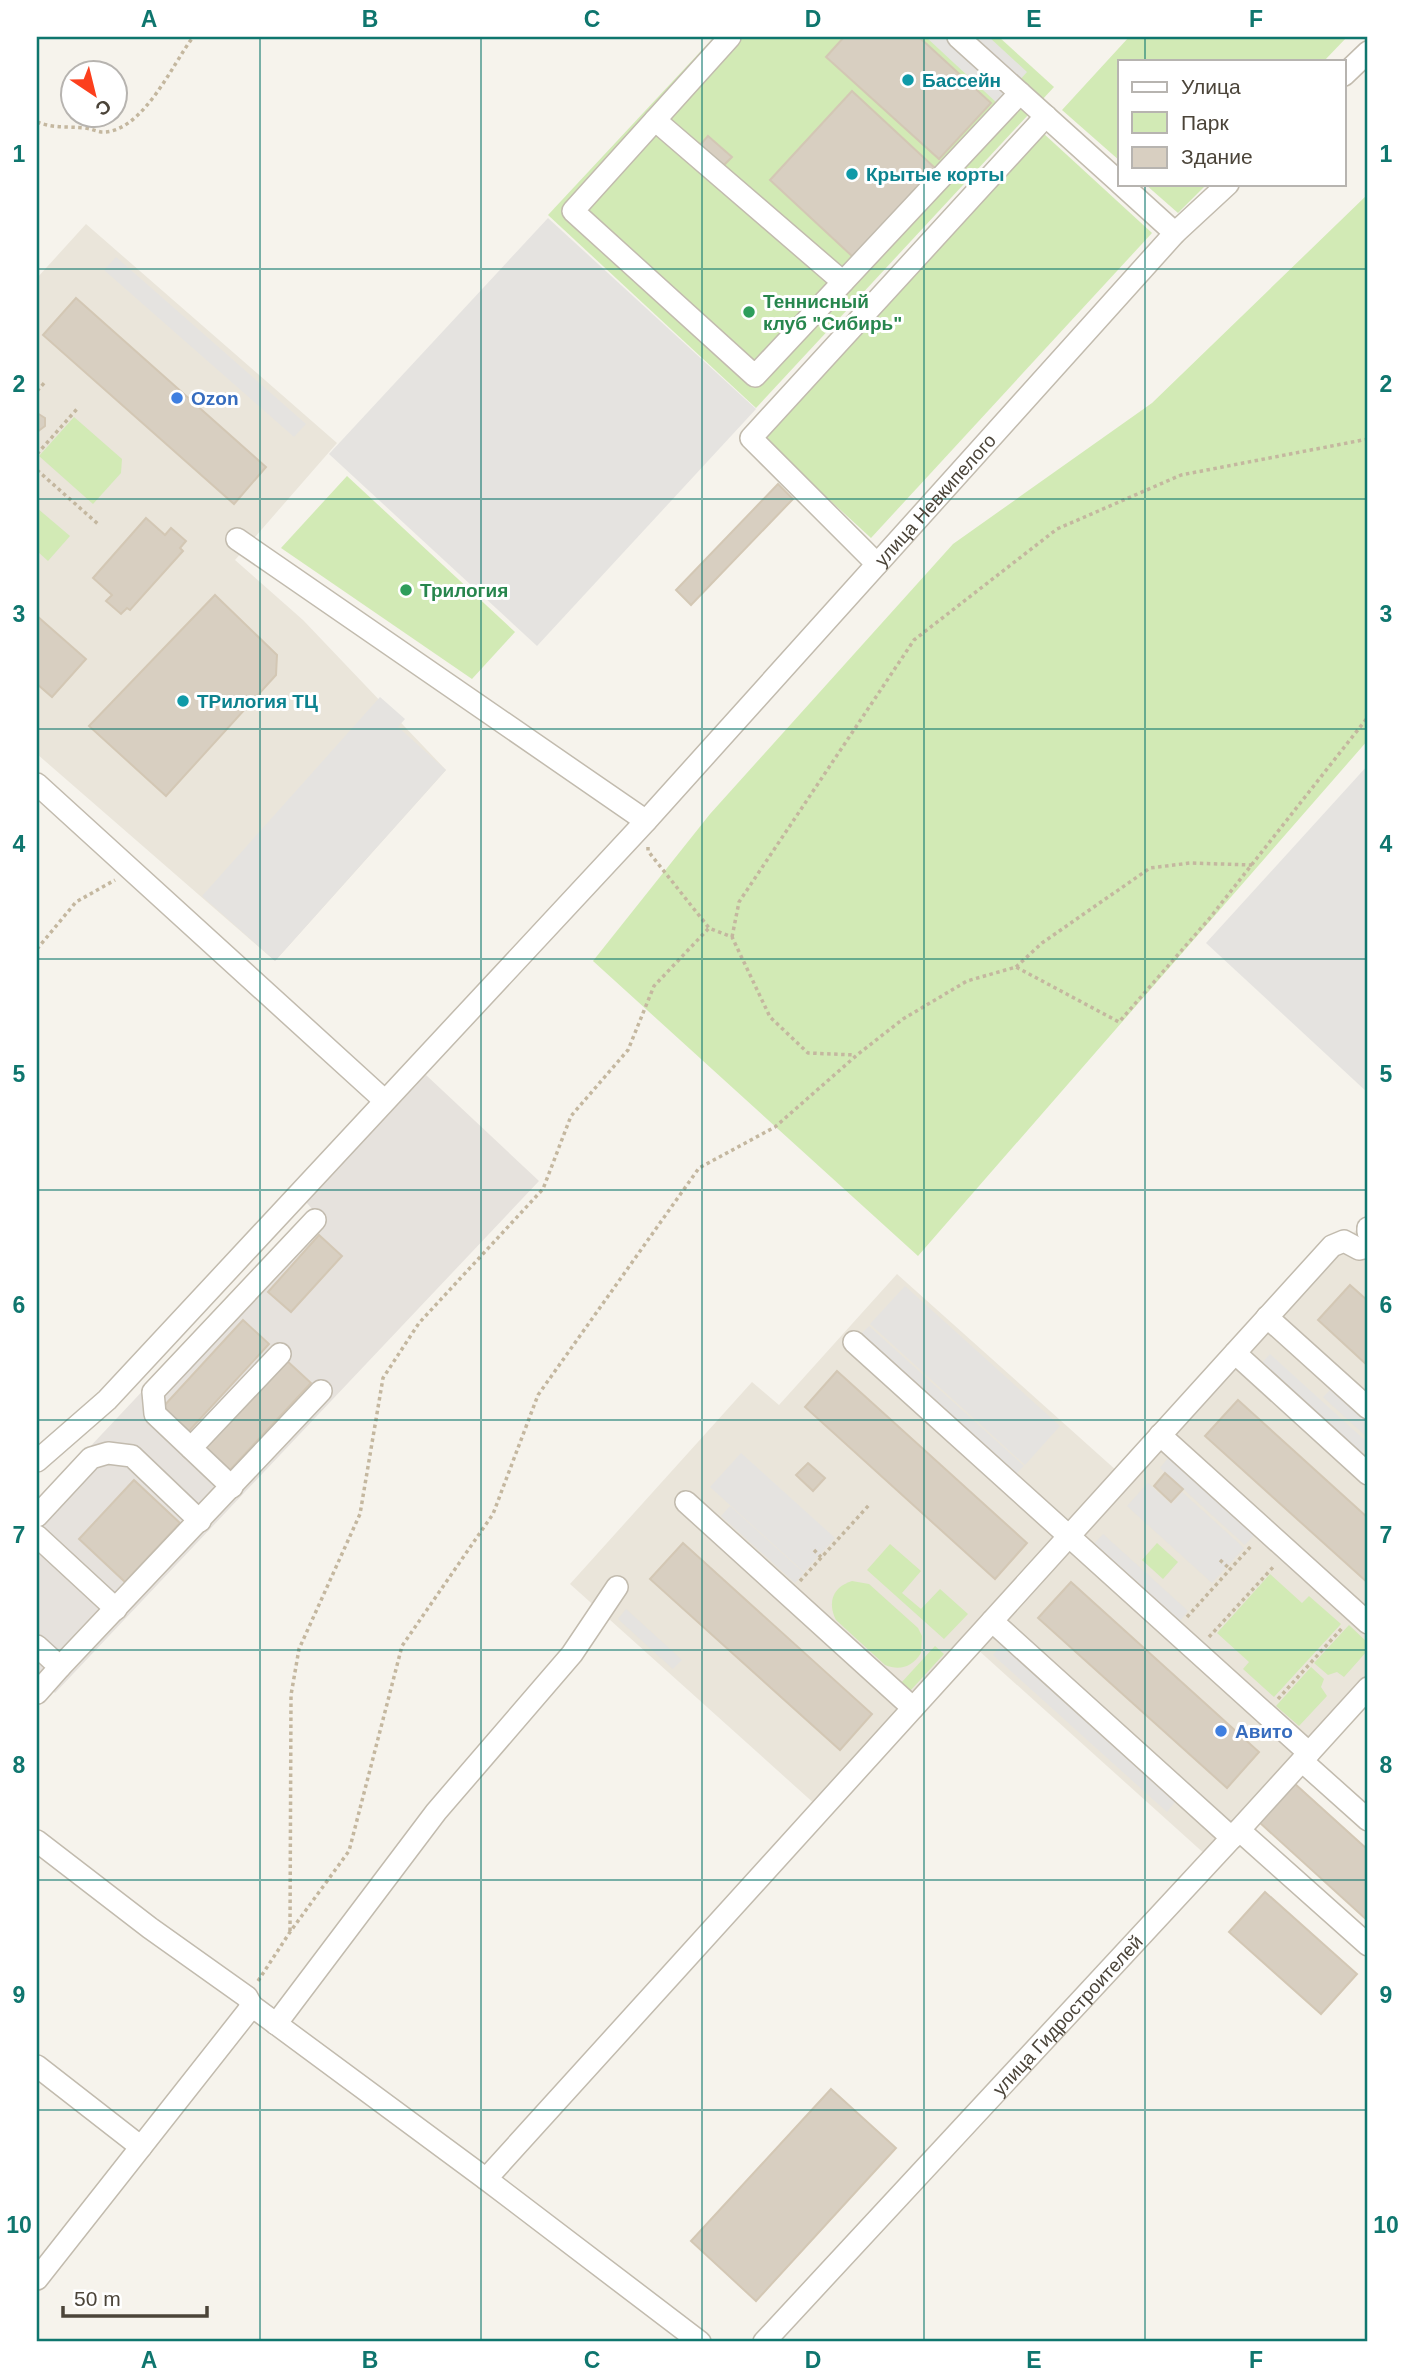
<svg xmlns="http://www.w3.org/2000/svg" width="1405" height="2379" viewBox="0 0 1405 2379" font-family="Helvetica,sans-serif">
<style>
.residential{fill:#eae5da}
.industrial{fill:#e6e2dd}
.green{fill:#d2eab5}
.parking{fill:#e5e3e0}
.building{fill:#d8cfc1;stroke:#d3c7b4;stroke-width:2}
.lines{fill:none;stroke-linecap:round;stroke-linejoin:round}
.minor-casing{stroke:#c2bbae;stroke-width:24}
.path{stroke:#c4b79f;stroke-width:3.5;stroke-dasharray:3.5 3.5;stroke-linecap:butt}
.minor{stroke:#fff;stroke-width:21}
.grid{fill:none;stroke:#0f766e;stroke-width:2;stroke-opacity:0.55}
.culture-dot{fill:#0f9aa8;stroke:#fff;stroke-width:2.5}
.leisure-dot{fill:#2e9e5b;stroke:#fff;stroke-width:2.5}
.shop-dot{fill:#3f7fe0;stroke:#fff;stroke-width:2.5}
.labels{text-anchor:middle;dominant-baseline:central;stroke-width:6;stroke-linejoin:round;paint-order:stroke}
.culture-label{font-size:19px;font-weight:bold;fill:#0d838f;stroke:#fff;text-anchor:start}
.leisure-label{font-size:19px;font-weight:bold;fill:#27864d;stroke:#fff;text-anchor:start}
.shop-label{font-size:19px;font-weight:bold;fill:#366cbe;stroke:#fff;text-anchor:start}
.street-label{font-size:19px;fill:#4b4439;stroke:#fff}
.neatline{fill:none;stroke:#0f766e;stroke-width:2.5}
.grid-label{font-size:23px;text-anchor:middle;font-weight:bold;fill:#0f766e}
</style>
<rect width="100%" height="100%" fill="#f6f3ec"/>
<g class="residential">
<polygon points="86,224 337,443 235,560 303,620 446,770 275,961 37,754 37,278"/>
<polygon points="1357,1229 1368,1239 1368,1677 1207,1856 977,1649"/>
<polygon points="897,1274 1117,1471 817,1806 570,1584 752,1382 779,1405"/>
</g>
<polygon class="industrial" points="426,1075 539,1181 55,1693 37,1676 37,1503 313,1210 306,1202"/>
<g class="green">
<polygon points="714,37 999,37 1054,87 756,408 548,215"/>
<polygon points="1129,37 1347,37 1324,61 1120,61 1120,161 1062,110"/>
<polygon points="1043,133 1152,233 871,538 762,438"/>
<polygon points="1145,184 1207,184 1178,213"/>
<polygon points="1368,194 1368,740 918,1256 593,961 710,814 953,544 1152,403"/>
<polygon points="74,417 122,459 121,473 93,504 39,456"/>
<polygon points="347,476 515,632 472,679 281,548"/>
<polygon points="37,508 70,536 48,561 37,551"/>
<polygon points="1157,1543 1178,1562 1163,1579 1142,1560"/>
<polygon points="890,1544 921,1571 902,1593 921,1609 940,1589 968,1614 944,1639 867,1570"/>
<polygon points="1270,1574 1302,1603 1309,1596 1341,1624 1274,1697 1243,1669 1249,1662 1217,1633"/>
<path d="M852,1581L869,1584L918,1628L922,1636L921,1653C912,1667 900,1671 885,1665L836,1620C827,1602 833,1587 852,1581Z"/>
<polygon points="1349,1625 1368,1643 1368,1650 1344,1677 1337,1672 1328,1675 1314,1663"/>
<polygon points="935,1646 944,1654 910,1691 901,1683"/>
<polygon points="1311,1667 1324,1679 1321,1687 1327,1696 1299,1726 1276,1706"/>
</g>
<g class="parking">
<polygon points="926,37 989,37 1027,72 998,104"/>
<polygon points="548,218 756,409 537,646 329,454"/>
<polygon points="116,257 306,424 294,437 104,270"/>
<polygon points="380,697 405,719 398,727 446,770 275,961 202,896"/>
<polygon points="1368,765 1368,1093 1206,943"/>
<polygon points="905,1286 1060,1426 1025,1465 870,1324"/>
<polygon points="869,1326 1024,1466 1015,1475 860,1335"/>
<polygon points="1270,1354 1368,1443 1361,1454 1261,1364"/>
<polygon points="1332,1388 1368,1421 1368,1438 1323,1397"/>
<polygon points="741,1453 835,1538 804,1572 710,1487"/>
<polygon points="1168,1458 1254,1535 1245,1545 1160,1468"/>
<polygon points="1148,1483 1171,1504 1182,1492 1244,1548 1212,1583 1127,1506"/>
<polygon points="730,1506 804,1573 795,1583 721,1516"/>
<polygon points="1103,1534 1188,1611 1180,1621 1094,1544"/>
<polygon points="626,1609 682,1660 673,1669 618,1619"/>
<polygon points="1001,1645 1175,1802 1167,1812 993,1655"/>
</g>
<g class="building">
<polygon points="844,37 919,37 991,103 939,159 826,57"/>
<polygon points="852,91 935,168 853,257 770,180"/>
<polygon points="708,136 732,157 723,166 700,145"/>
<polygon points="76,298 266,467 234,504 43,335"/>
<polygon points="37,413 45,418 45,426 37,432"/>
<polygon points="778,484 793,499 691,605 676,590"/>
<polygon points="146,518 165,535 171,528 186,541 180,548 183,551 130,610 127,608 121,614 106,601 112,595 93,578"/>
<polygon points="215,595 277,655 276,675 166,796 89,726"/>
<polygon points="37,616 86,659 52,697 37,684"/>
<polygon points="319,1235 342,1256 291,1312 268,1292"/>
<polygon points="1350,1285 1368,1301 1368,1366 1318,1320"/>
<polygon points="243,1320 269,1344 188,1432 162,1408"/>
<polygon points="285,1359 311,1383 230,1470 204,1446"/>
<polygon points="837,1371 1027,1543 995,1579 805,1407"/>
<polygon points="1238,1400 1368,1518 1368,1583 1205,1436"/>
<polygon points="808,1463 825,1478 813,1491 796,1475"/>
<polygon points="1165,1473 1183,1489 1171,1502 1154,1486"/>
<polygon points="134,1480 180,1523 125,1582 79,1539"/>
<polygon points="683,1543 872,1714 840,1750 650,1579"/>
<polygon points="1071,1582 1259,1752 1227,1788 1038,1618"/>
<polygon points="1294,1783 1368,1850 1368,1921 1259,1822"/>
<polygon points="1265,1892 1357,1974 1321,2014 1229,1932"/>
<polygon points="831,2089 896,2148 756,2301 691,2241"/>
</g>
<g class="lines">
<g class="minor-casing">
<g id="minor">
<polyline points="730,37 573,211 755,376 1020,93"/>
<polyline points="958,37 1120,183"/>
<polyline points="1344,75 1368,52"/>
<polyline points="655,120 843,282"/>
<polyline points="1121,184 1175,233"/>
<polyline points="237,539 646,821"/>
<polyline points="877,564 751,438 1046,116"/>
<polyline points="37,784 384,1100"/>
<polyline points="1368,1228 1368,1232"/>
<polyline points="1267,1317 1368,1408"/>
<polyline points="854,1342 1309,1753"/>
<polyline points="1235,1353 1368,1474"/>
<polyline points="1160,1435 1368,1623"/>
<polyline points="191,1448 280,1354"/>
<path id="s1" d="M37,1461L107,1400L646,821L1175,233L1228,184"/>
<polyline points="232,1487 155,1414 153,1392 315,1220"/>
<polyline points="686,1502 913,1708"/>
<polyline points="37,1516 91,1458 108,1453 132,1456 200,1521"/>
<polyline points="37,1536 116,1609"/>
<polyline points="992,1621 1232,1838"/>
<polyline points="37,1646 60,1667 37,1693"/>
<polyline points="60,1667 321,1391"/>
<polyline points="1302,1761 1368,1820"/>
<polyline points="1239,1830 1368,1945"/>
<polyline points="37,1841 150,1928 247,1997 252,2006"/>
<polyline points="276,2024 436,1812 572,1654 617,1587"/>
<polyline points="37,2066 141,2147"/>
<polyline points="486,2179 1332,1246 1344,1241 1359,1249 1368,1247"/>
<polyline points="37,2279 252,2006 486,2179 700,2342"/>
<path id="s2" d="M764,2342L1239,1830L1368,1688"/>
</g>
</g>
<g class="path">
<path d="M37,122C56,129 67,126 85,128C91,129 96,131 101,132C142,134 172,65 193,37"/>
<polyline points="37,391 46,381"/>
<polyline points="37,454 77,409"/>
<polyline points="37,470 98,524"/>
<polyline points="648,847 648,851 709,928 732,937 770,1017 808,1053 855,1055"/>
<polyline points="732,937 739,902 914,640 1057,529 1181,475 1368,439"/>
<polyline points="37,949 76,902 115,880"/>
<polyline points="1016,967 1042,943 1150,868 1190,863 1252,865"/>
<polyline points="814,1550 821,1557"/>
<polyline points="1220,1560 1230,1569"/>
<polyline points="800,1581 869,1505"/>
<polyline points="1187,1617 1252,1545"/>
<polyline points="1209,1637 1275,1565"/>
<polyline points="1278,1699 1343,1627"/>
<polyline points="290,1931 291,1695 299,1649 360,1514 383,1378 419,1323 543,1189 571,1116 628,1050 654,986 709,928"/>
<polyline points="258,1981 290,1932 349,1851 402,1646 493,1514 538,1395 699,1168 775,1127 857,1055 903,1019 967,981 1016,967 1119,1022 1209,919 1368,717"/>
</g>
<use href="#minor" class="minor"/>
</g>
<path class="grid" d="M260,37V2342M481,37V2342M702,37V2342M924,37V2342M1145,37V61M1145,184V2342M37,269H1368M37,499H1368M37,729H1368M37,959H1368M37,1190H1368M37,1420H1368M37,1650H1368M37,1880H1368M37,2110H1368"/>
<g class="culture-dot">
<circle cx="908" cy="80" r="7"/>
<circle cx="852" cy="174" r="7"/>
<circle cx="183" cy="701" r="7"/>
</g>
<g class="leisure-dot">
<circle cx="749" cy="312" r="7"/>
<circle cx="406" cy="590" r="7"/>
</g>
<g class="shop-dot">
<circle cx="177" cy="398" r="7"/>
<circle cx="1221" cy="1731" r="7"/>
</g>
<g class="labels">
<g class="culture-label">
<text x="922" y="80">Бассейн</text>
<text x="866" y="174">Крытые корты</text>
<text x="197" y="701">ТРилогия ТЦ</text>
</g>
<g class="leisure-label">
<text x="763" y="301">Теннисный<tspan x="763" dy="22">клуб "Сибирь"</tspan></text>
<text x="420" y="590">Трилогия</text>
</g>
<g class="shop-label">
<text x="191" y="398">Ozon</text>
<text x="1235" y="1731">Авито</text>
</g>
<g class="street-label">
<text stroke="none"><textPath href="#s1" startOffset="1316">улица Невкипелого</textPath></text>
<text stroke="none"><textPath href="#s2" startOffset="446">улица Гидростроителей</textPath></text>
</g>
</g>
<rect width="1405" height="2379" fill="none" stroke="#ffffff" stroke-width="77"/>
<rect x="1118" y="60" width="228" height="126" fill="#ffffff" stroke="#b7b4b0" stroke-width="2"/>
<rect x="1132" y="82" width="35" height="10" fill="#ffffff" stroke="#b7b4b0" stroke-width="2"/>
<text x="1181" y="94" font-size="21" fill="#4b4439">Улица</text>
<rect x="1132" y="112" width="35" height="21" fill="#d2eab5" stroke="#b7b4b0" stroke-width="2"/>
<text x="1181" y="130" font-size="21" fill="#4b4439">Парк</text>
<rect x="1132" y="147" width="35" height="21" fill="#d8cfc1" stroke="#b7b4b0" stroke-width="2"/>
<text x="1181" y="164" font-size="21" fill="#4b4439">Здание</text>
<g transform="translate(94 94) rotate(145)"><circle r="33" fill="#ffffff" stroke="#b7b4b0" stroke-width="2"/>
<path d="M0-5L12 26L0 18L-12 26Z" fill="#fc3f1d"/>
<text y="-10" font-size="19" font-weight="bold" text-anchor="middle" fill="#4b4439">С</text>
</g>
<path d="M63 2306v10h144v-10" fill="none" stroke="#4b4439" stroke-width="3.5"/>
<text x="74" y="2306" font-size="21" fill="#4b4439" stroke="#ffffff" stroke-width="5" paint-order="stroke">50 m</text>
<rect x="38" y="38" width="1328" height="2302" class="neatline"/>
<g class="grid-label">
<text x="149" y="27">A</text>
<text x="370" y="27">B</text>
<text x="592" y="27">C</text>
<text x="813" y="27">D</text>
<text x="1034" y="27">E</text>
<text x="1256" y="27">F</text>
<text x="19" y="162">1</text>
<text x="1386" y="162">1</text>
<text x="19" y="392">2</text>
<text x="1386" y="392">2</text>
<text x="19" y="622">3</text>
<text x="1386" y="622">3</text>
<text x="19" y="852">4</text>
<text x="1386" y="852">4</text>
<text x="19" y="1082">5</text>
<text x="1386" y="1082">5</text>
<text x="19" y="1313">6</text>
<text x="1386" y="1313">6</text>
<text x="19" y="1543">7</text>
<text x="1386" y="1543">7</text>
<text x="19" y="1773">8</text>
<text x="1386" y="1773">8</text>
<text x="19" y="2003">9</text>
<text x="1386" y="2003">9</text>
<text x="19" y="2233">10</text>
<text x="1386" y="2233">10</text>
<text x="149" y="2368">A</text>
<text x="370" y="2368">B</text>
<text x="592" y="2368">C</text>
<text x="813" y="2368">D</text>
<text x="1034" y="2368">E</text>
<text x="1256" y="2368">F</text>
</g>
</svg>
